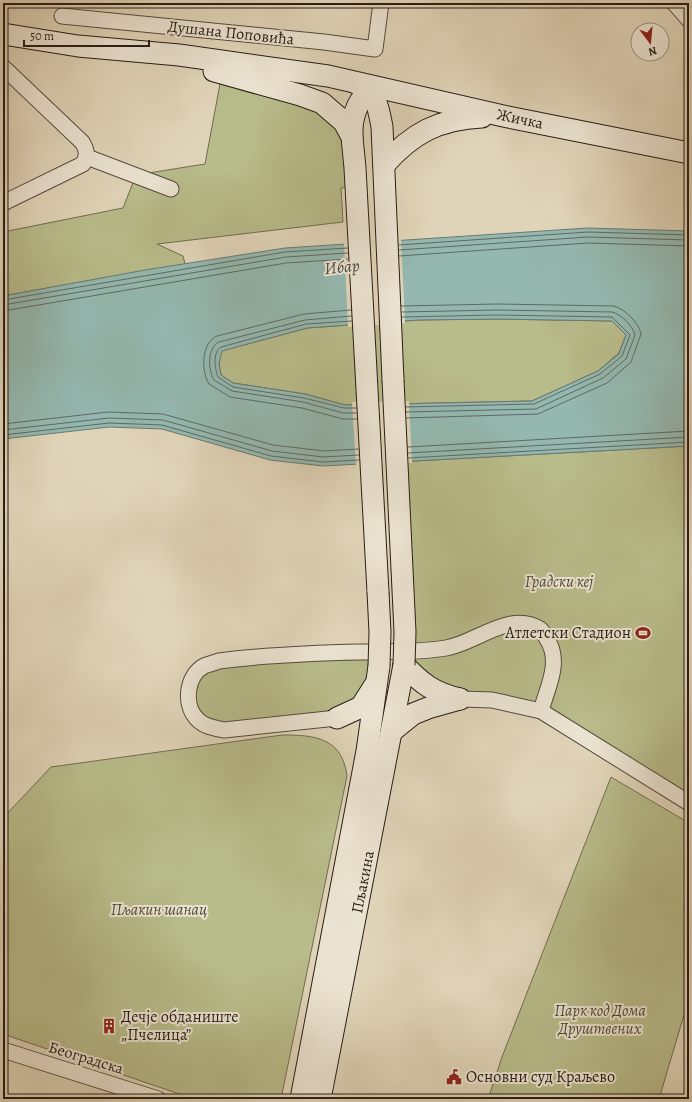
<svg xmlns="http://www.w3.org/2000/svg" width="692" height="1102" viewBox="0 0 692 1102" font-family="Alegreya,serif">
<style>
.green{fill:#b8bb8a;stroke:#706c50}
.water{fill:#94b8b0;stroke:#687a72;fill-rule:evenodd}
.pier{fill:#e0d4b8}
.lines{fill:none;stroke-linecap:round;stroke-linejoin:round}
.shore{stroke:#5e6a62;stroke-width:1}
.minor-casing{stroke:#554b3e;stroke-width:17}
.secondary-casing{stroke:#271d15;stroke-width:23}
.minor{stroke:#ebe3d1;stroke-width:15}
.secondary{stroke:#ebe3d1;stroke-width:21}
.secondary-bridge-casing{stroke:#271d15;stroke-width:23;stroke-linecap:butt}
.secondary-bridge{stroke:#ebe3d1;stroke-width:21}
.labels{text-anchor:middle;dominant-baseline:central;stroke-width:4;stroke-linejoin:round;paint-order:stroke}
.street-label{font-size:16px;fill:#271d15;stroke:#ebe3d1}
.park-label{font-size:16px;font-style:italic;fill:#524c38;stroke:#ebe3d1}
.poi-label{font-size:16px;fill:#271d15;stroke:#ebe3d1;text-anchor:start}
.water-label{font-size:17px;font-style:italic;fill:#484c44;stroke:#ebe3d1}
</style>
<rect width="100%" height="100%" fill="#e0d4b8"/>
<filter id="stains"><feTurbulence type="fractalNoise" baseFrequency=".005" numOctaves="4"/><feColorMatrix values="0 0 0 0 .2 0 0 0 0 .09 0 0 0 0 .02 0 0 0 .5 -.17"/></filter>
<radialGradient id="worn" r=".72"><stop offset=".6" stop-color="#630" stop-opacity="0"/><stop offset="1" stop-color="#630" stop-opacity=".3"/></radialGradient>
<g class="green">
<polygon points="222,73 334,113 356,187 341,188 343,222 157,244 183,256 185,264 3,296 3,232 123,208 136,175 205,164"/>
<polygon points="497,319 612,321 626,335 619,353 598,371 532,401 345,405 305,394 233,383 221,375 219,363 221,351 307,328 418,320"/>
<polygon points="689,446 689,803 541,711 460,699 404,665 396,462"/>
<polygon points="366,652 379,666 352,712 210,727 188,692 204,666"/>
<path d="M282,735C314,735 342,737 347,776L281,1099H194L3,1034V818L51,767Z"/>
<polygon points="611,777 689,823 689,998 659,1099 488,1099 502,1057"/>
</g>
<path class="water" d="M588,228L689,231V446L323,466L270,460L162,429L109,427L3,439V296L145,270L285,248ZM497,319L612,321L626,335L619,354L598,371L532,401L345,405L305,394L233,383L221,375L219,364L222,351L307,328L418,320Z"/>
<g class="pier">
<polygon points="401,239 405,323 348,327 344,242"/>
<polygon points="409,401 412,463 356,466 352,402"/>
</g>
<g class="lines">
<g class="shore">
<polyline points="399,245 588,232 689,235"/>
<polyline points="399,250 588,237 689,240"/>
<polyline points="399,256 588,243 689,246"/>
<polyline points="3,300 285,252 348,248"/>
<polyline points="3,305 286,257 348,253"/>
<path d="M401,306L497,304L614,306C625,309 639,323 641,334L631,362L607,383L538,414L406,418"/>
<path d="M351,310L304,314L217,336C201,343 201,371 209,384L230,397L302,408L343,419H357"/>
<polyline points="3,311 286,263 348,259"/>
<path d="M402,312L497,310L612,312C621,314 633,326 635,335L626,359L603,378L536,409L406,412"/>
<path d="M352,316L305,320L219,342C207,348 208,370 214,380L232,391L303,402L343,413H357"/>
<polyline points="402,317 497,315 612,317 630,335 622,356 600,374 534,404 406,407"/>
<path d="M352,321L306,324L221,347C212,353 215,369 218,377L233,387L304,398L344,408H357"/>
<polyline points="3,424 108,412 163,414 273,445 324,451 359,449"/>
<polyline points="3,430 109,418 163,420 272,451 323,457 359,455"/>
<polyline points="3,435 109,423 162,425 271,456 323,462 359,460"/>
<polyline points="408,447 689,431"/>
<polyline points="408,453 689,437"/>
<polyline points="408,458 689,442"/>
</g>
<g class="minor-casing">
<g id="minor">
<polyline points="674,3 689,20"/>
<polyline points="62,16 324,42 375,49 381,3"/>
<path d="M3,67L82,142C87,150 88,155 83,164L3,203"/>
<polyline points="87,157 171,189"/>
<polyline points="460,699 492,700 541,711 689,803"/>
<path d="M337,718L224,730C215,728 205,727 198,720C183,706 186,676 204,666C209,664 214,663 219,661C266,655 314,653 361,652C389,651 418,653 446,648C476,643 510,610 540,629C543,631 545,636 547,639C562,662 547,688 541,711"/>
<polyline points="3,1050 158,1099"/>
</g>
</g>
<g class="secondary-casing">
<g id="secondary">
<polyline points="3,34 78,46 179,55 328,76 508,117 689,153"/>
<polyline points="214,71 300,95 322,103 344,122 352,137 355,168 378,592"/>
<path d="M356,83C377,94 378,105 382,127L393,380"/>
<path d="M352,137C351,118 358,89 382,89"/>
<path d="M384,165C412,133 439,119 482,117"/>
<path d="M404,665C422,684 434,693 460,699"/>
<polyline points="337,718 361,707 375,685"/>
<polyline points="392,731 413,714 428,708 460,699"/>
<polyline points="301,1099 367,751 379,666"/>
<polyline points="320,1099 404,665"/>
</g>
</g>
<use href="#minor" class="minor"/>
<use href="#secondary" class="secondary"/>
<g class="secondary-bridge-casing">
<g id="secondary-bridge">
<polyline points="393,380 405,632 404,665"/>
<polyline points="378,592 380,632 379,666"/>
</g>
</g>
<use href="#secondary-bridge" class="secondary-bridge"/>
</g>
<defs>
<g id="stadium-bare" transform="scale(1.2)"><path d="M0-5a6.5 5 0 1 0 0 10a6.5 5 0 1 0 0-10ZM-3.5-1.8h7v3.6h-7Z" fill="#8f2418" stroke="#ebe3d1" stroke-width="2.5" paint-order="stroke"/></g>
<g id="building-bare" transform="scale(1.2)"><path d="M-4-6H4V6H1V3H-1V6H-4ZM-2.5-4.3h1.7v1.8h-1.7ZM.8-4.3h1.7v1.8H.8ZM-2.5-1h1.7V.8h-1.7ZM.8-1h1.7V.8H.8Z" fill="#8f2418" stroke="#ebe3d1" stroke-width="2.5" paint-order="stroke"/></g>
<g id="civic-bare" transform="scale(1.2)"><path d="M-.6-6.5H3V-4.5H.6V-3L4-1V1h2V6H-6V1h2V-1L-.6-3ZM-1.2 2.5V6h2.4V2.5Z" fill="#8f2418" stroke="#ebe3d1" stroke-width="2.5" paint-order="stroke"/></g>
</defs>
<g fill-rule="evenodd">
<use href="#stadium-bare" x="643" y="633"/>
<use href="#building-bare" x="109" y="1026"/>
<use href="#civic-bare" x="454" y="1077"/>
</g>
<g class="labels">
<g class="street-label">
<text transform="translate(231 33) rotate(6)">Душана Поповића</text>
<text transform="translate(520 119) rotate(12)">Жичка</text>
<text transform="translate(363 882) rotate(-79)">Пљакина</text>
<text transform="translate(86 1058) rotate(17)">Београдска</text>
</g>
<g class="park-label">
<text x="559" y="582">Градски кеј</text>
<text x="159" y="910">Пљакин шанац</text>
<text x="600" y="1011">Парк код Дома<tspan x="600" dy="18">Друштвених</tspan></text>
</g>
<g class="poi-label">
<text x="631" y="633" text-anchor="end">Атлетски Стадион</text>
<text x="121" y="1017">Дечје обданиште<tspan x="121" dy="18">„Пчелица”</tspan></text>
<text x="466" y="1077">Основни суд Краљево</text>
</g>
<g class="water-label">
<text transform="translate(342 267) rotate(-6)">Ибар</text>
</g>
</g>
<rect width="692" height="1102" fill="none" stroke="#e0d4b8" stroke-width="16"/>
<rect x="4" y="4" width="684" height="1094" fill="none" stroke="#271d15" stroke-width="2"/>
<rect x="8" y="8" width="676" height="1086" fill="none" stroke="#271d15"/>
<g transform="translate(650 42) rotate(164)"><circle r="19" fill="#ebe3d1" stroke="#9d9486"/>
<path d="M0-3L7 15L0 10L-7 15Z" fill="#8f2418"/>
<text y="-6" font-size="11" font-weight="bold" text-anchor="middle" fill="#271d15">N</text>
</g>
<path d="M24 40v6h125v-6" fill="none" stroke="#271d15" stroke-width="2"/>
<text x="30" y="40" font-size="12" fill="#271d15" stroke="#ebe3d1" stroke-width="3" paint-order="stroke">50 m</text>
<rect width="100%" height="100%" filter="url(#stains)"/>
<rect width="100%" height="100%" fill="url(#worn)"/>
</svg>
